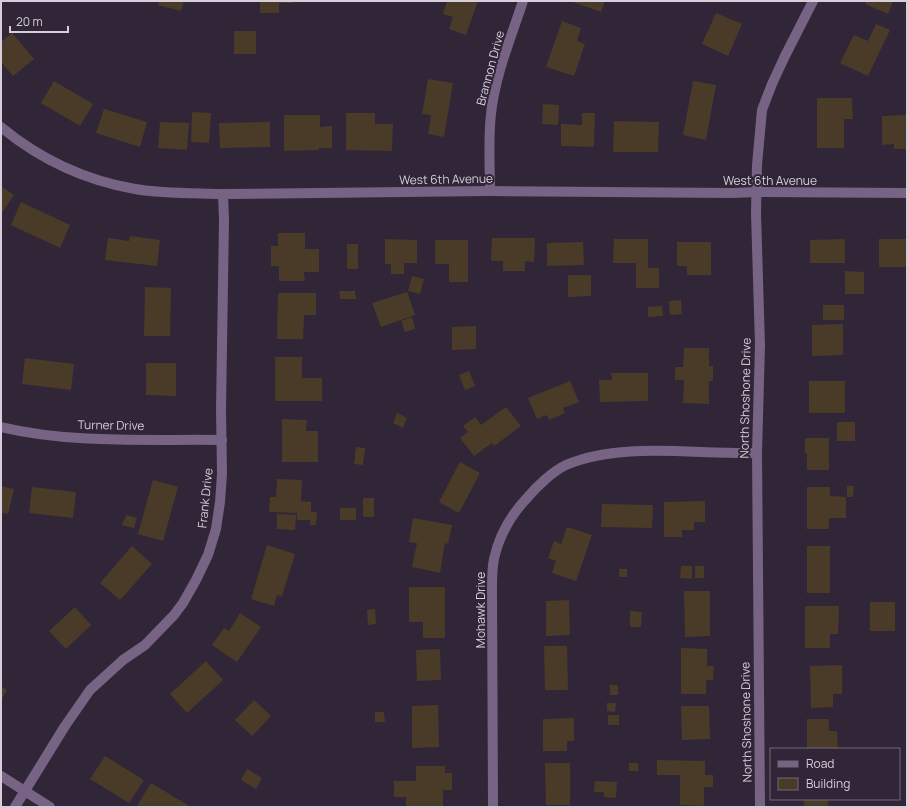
<svg xmlns="http://www.w3.org/2000/svg" width="908" height="808" viewBox="0 0 908 808" font-family="Manrope,sans-serif">
<style>
.building{fill:#4a3b29}
.lines{fill:none;stroke-linecap:round;stroke-linejoin:round}
.minor{stroke:#776384;stroke-width:10}
.labels{text-anchor:middle;dominant-baseline:central;stroke-width:4;stroke-linejoin:round;paint-order:stroke}
.street-label{font-size:12px;fill:#d6cfdb;stroke:#312538}
</style>
<rect width="100%" height="100%" fill="#312538"/>
<g class="building">
<polygon points="159,1 184,1 181,11 158,5"/>
<polygon points="260,1 293,1 293,3 279,3 279,13 260,13"/>
<polygon points="447,1 478,1 466,35 449,29 453,17 443,14"/>
<polygon points="570,1 605,1 601,12"/>
<polygon points="866,1 893,1 888,14 865,4"/>
<polygon points="716,13 742,24 728,56 702,44"/>
<polygon points="562,21 581,28 577,41 585,44 574,76 546,67"/>
<polygon points="876,24 890,30 868,76 840,63 854,35 868,41"/>
<rect x="234" y="31" width="22" height="23"/>
<polygon points="12,33 34,59 13,76 1,62 1,42"/>
<polygon points="428,79 453,83 444,137 428,134 431,115 422,114"/>
<polygon points="54,81 93,104 80,126 41,103"/>
<polygon points="693,81 716,85 706,140 683,135"/>
<polygon points="817,98 852,98 853,119 844,119 844,148 817,148"/>
<polygon points="543,104 559,105 558,125 542,124"/>
<polygon points="104,109 147,122 140,147 96,133"/>
<polygon points="192,112 211,113 209,143 191,142"/>
<polygon points="346,113 375,113 375,124 393,124 392,151 346,150"/>
<polygon points="582,113 595,113 594,147 561,146 561,124 582,125"/>
<polygon points="284,115 320,115 320,127 332,126 332,148 319,148 319,150 284,151"/>
<polygon points="907,115 907,149 894,149 894,144 882,145 882,116"/>
<polygon points="614,121 659,122 658,152 613,152"/>
<polygon points="160,122 189,123 187,150 158,148"/>
<polygon points="270,122 270,147 220,148 219,123"/>
<polygon points="1,186 14,195 1,214"/>
<polygon points="21,202 70,225 60,248 11,225"/>
<polygon points="278,233 305,233 305,249 319,249 319,272 304,272 305,281 279,281 279,266 271,266 271,246 278,246"/>
<polygon points="130,236 160,240 157,266 105,260 108,238 129,241"/>
<polygon points="492,238 535,238 534,262 525,261 525,271 503,271 503,261 491,261"/>
<polygon points="385,239 417,240 417,263 404,263 404,274 391,274 391,264 385,264"/>
<polygon points="614,239 648,239 648,268 659,268 659,288 636,288 636,263 613,263"/>
<polygon points="845,239 845,263 810,263 810,240"/>
<rect x="879" y="239" width="28" height="28"/>
<polygon points="435,240 468,240 468,282 449,282 449,264 435,264"/>
<polygon points="583,242 584,265 547,266 547,243"/>
<polygon points="677,242 711,242 711,275 687,275 687,266 677,266"/>
<rect x="347" y="244" width="11" height="25"/>
<polygon points="845,271 864,272 864,294 845,294"/>
<polygon points="568,275 591,275 591,296 568,297"/>
<polygon points="412,276 424,279 420,294 408,291"/>
<polygon points="145,287 171,288 170,336 144,336"/>
<polygon points="339,291 355,291 356,299 340,299"/>
<polygon points="407,292 415,315 381,327 372,303"/>
<polygon points="278,293 316,293 316,315 304,315 303,339 277,339"/>
<polygon points="681,300 682,314 670,315 669,301"/>
<rect x="823" y="305" width="21" height="15"/>
<polygon points="662,306 663,316 648,317 648,307"/>
<polygon points="412,317 415,329 405,332 401,321"/>
<polygon points="843,324 843,355 812,356 812,325"/>
<polygon points="476,326 476,349 452,350 452,327"/>
<polygon points="684,348 709,348 709,366 713,366 713,381 709,381 709,404 683,403 684,380 675,380 675,367 683,367"/>
<polygon points="275,357 302,357 302,378 322,378 322,401 275,401"/>
<polygon points="25,358 74,364 71,390 22,384"/>
<polygon points="146,363 176,363 176,396 146,395"/>
<polygon points="469,371 475,386 465,390 459,375"/>
<polygon points="611,373 648,373 648,401 600,402 599,380 612,380"/>
<polygon points="570,381 579,402 563,408 565,413 549,420 547,415 537,419 528,398"/>
<rect x="809" y="381" width="36" height="32"/>
<polygon points="506,407 521,426 494,446 492,443 474,456 460,438 468,432 463,426 475,417 481,425"/>
<polygon points="397,413 407,418 403,428 393,423"/>
<polygon points="282,419 307,420 306,431 318,431 318,462 282,462"/>
<rect x="837" y="422" width="18" height="19"/>
<polygon points="805,438 829,438 829,470 807,470 807,453 805,453"/>
<polygon points="356,447 365,448 363,465 354,464"/>
<polygon points="460,462 480,473 459,513 439,502"/>
<polygon points="277,479 302,480 301,501 311,502 311,512 317,512 316,525 310,525 310,520 297,520 297,513 269,512 270,497 276,497"/>
<polygon points="153,480 178,487 163,541 138,534"/>
<polygon points="1,486 14,489 8,514 1,513"/>
<polygon points="847,486 854,486 853,497 847,497"/>
<polygon points="32,487 76,492 73,518 29,513"/>
<polygon points="807,487 830,487 830,496 846,497 846,518 829,518 829,529 807,529"/>
<rect x="363" y="498" width="11" height="19"/>
<polygon points="705,501 705,522 694,522 694,530 682,530 682,537 664,537 664,502"/>
<polygon points="602,504 653,505 652,528 601,527"/>
<rect x="340" y="508" width="16" height="12"/>
<polygon points="277,514 296,515 295,530 277,529"/>
<polygon points="126,515 137,518 134,528 122,525"/>
<polygon points="413,518 452,525 448,544 445,543 440,573 412,567 417,543 409,542"/>
<polygon points="567,527 592,535 576,581 552,573 556,561 548,558 554,541 561,544"/>
<polygon points="267,545 295,554 282,596 277,595 274,606 251,599"/>
<polygon points="132,546 152,564 120,600 100,583"/>
<rect x="807" y="546" width="23" height="47"/>
<polygon points="681,566 692,566 692,579 680,578"/>
<rect x="695" y="566" width="9" height="12"/>
<rect x="619" y="569" width="8" height="8"/>
<polygon points="409,587 445,587 445,638 423,638 423,622 409,622"/>
<polygon points="684,591 710,591 710,636 685,637"/>
<polygon points="569,600 570,635 546,636 546,601"/>
<rect x="870" y="602" width="25" height="29"/>
<polygon points="805,606 839,606 838,634 830,634 830,648 805,648"/>
<polygon points="75,607 91,625 66,649 49,631"/>
<polygon points="375,609 376,624 368,625 367,610"/>
<polygon points="630,611 642,612 641,627 630,627"/>
<polygon points="240,613 261,627 237,662 212,645 224,628 229,631"/>
<polygon points="544,646 567,646 568,690 545,690"/>
<polygon points="681,648 707,649 707,666 714,666 713,680 706,680 706,694 681,694"/>
<polygon points="440,649 441,680 417,681 416,650"/>
<polygon points="206,661 223,680 187,713 170,694"/>
<polygon points="842,665 842,694 833,694 833,707 811,708 810,666"/>
<rect x="610" y="685" width="8" height="10"/>
<polygon points="1,686 7,690 1,701"/>
<polygon points="254,700 271,716 252,736 235,720"/>
<polygon points="607,703 616,703 615,712 607,711"/>
<polygon points="438,705 439,747 412,748 412,706"/>
<polygon points="681,706 709,706 710,739 682,740"/>
<polygon points="375,712 384,712 385,722 375,722"/>
<rect x="608" y="715" width="11" height="10"/>
<polygon points="574,718 574,741 567,741 567,751 543,751 543,719"/>
<polygon points="807,719 829,719 829,731 837,731 838,749 807,749"/>
<polygon points="105,756 144,780 129,803 90,779"/>
<polygon points="657,760 705,761 705,775 713,775 713,787 704,787 704,806 680,805 680,775 657,775"/>
<polygon points="545,763 570,763 570,805 546,805"/>
<rect x="629" y="763" width="9" height="8"/>
<polygon points="416,766 445,766 445,773 452,773 452,790 443,790 443,807 406,807 406,797 394,797 394,781 416,781"/>
<polygon points="247,769 262,778 256,789 241,780"/>
<polygon points="595,781 617,782 616,798 604,797 604,792 594,792"/>
<polygon points="151,783 191,807 137,806"/>
<rect x="804" y="799" width="24" height="8"/>
</g>
<g class="lines">
<g class="minor">
<path d="M1,127C41,160 84,180 135,189C164,194 194,193 223,194L490,191L732,193L757,192L907,193"/>
<path d="M490,191C490,165 488,139 491,114C495,75 511,38 523,1"/>
<path d="M1,427C73,444 148,439 222,440"/>
<polyline points="1,776 50,807"/>
<polyline points="15,807 65,726 90,690 123,660 145,645 174,615 183,603 196,580 208,555 216,529 220,502 222,474 221,410 224,220 223,194"/>
<path d="M493,807L492,589C492,579 492,568 494,559C499,536 511,515 527,498C536,487 553,471 566,465C621,441 697,455 757,453"/>
<polyline points="760,807 757,453 760,345 756,213 757,165 762,110 772,84 784,58 813,1"/>
</g>
</g>
<g class="labels">
<g class="street-label">
<text transform="translate(490 68) rotate(-75)">Brannon Drive</text>
<text transform="translate(446 179) rotate(-1)">West 6th Avenue</text>
<text x="770" y="180">West 6th Avenue</text>
<text transform="translate(745 398) rotate(-89)">North Shoshone Drive</text>
<text transform="translate(111 425) rotate(1)">Turner Drive</text>
<text transform="translate(205 498) rotate(-84)">Frank Drive</text>
<text transform="translate(480 610) rotate(-90)">Mohawk Drive</text>
<text transform="translate(746 722) rotate(-91)">North Shoshone Drive</text>
</g>
</g>
<rect width="908" height="808" fill="none" stroke="#d6cfdb" stroke-width="4"/>
<rect x="770" y="748" width="130" height="52" fill="#312538" stroke="#736979"/>
<rect x="778" y="761" width="20" height="6" fill="#776384" stroke="#736979"/>
<text x="806" y="768" font-size="12" fill="#d6cfdb">Road</text>
<rect x="778" y="778" width="20" height="12" fill="#4a3b29" stroke="#736979"/>
<text x="806" y="788" font-size="12" fill="#d6cfdb">Building</text>
<path d="M10 26v6h58v-6" fill="none" stroke="#d6cfdb" stroke-width="2"/>
<text x="16" y="26" font-size="12" fill="#d6cfdb" stroke="#312538" stroke-width="3" paint-order="stroke">20 m</text>
</svg>
